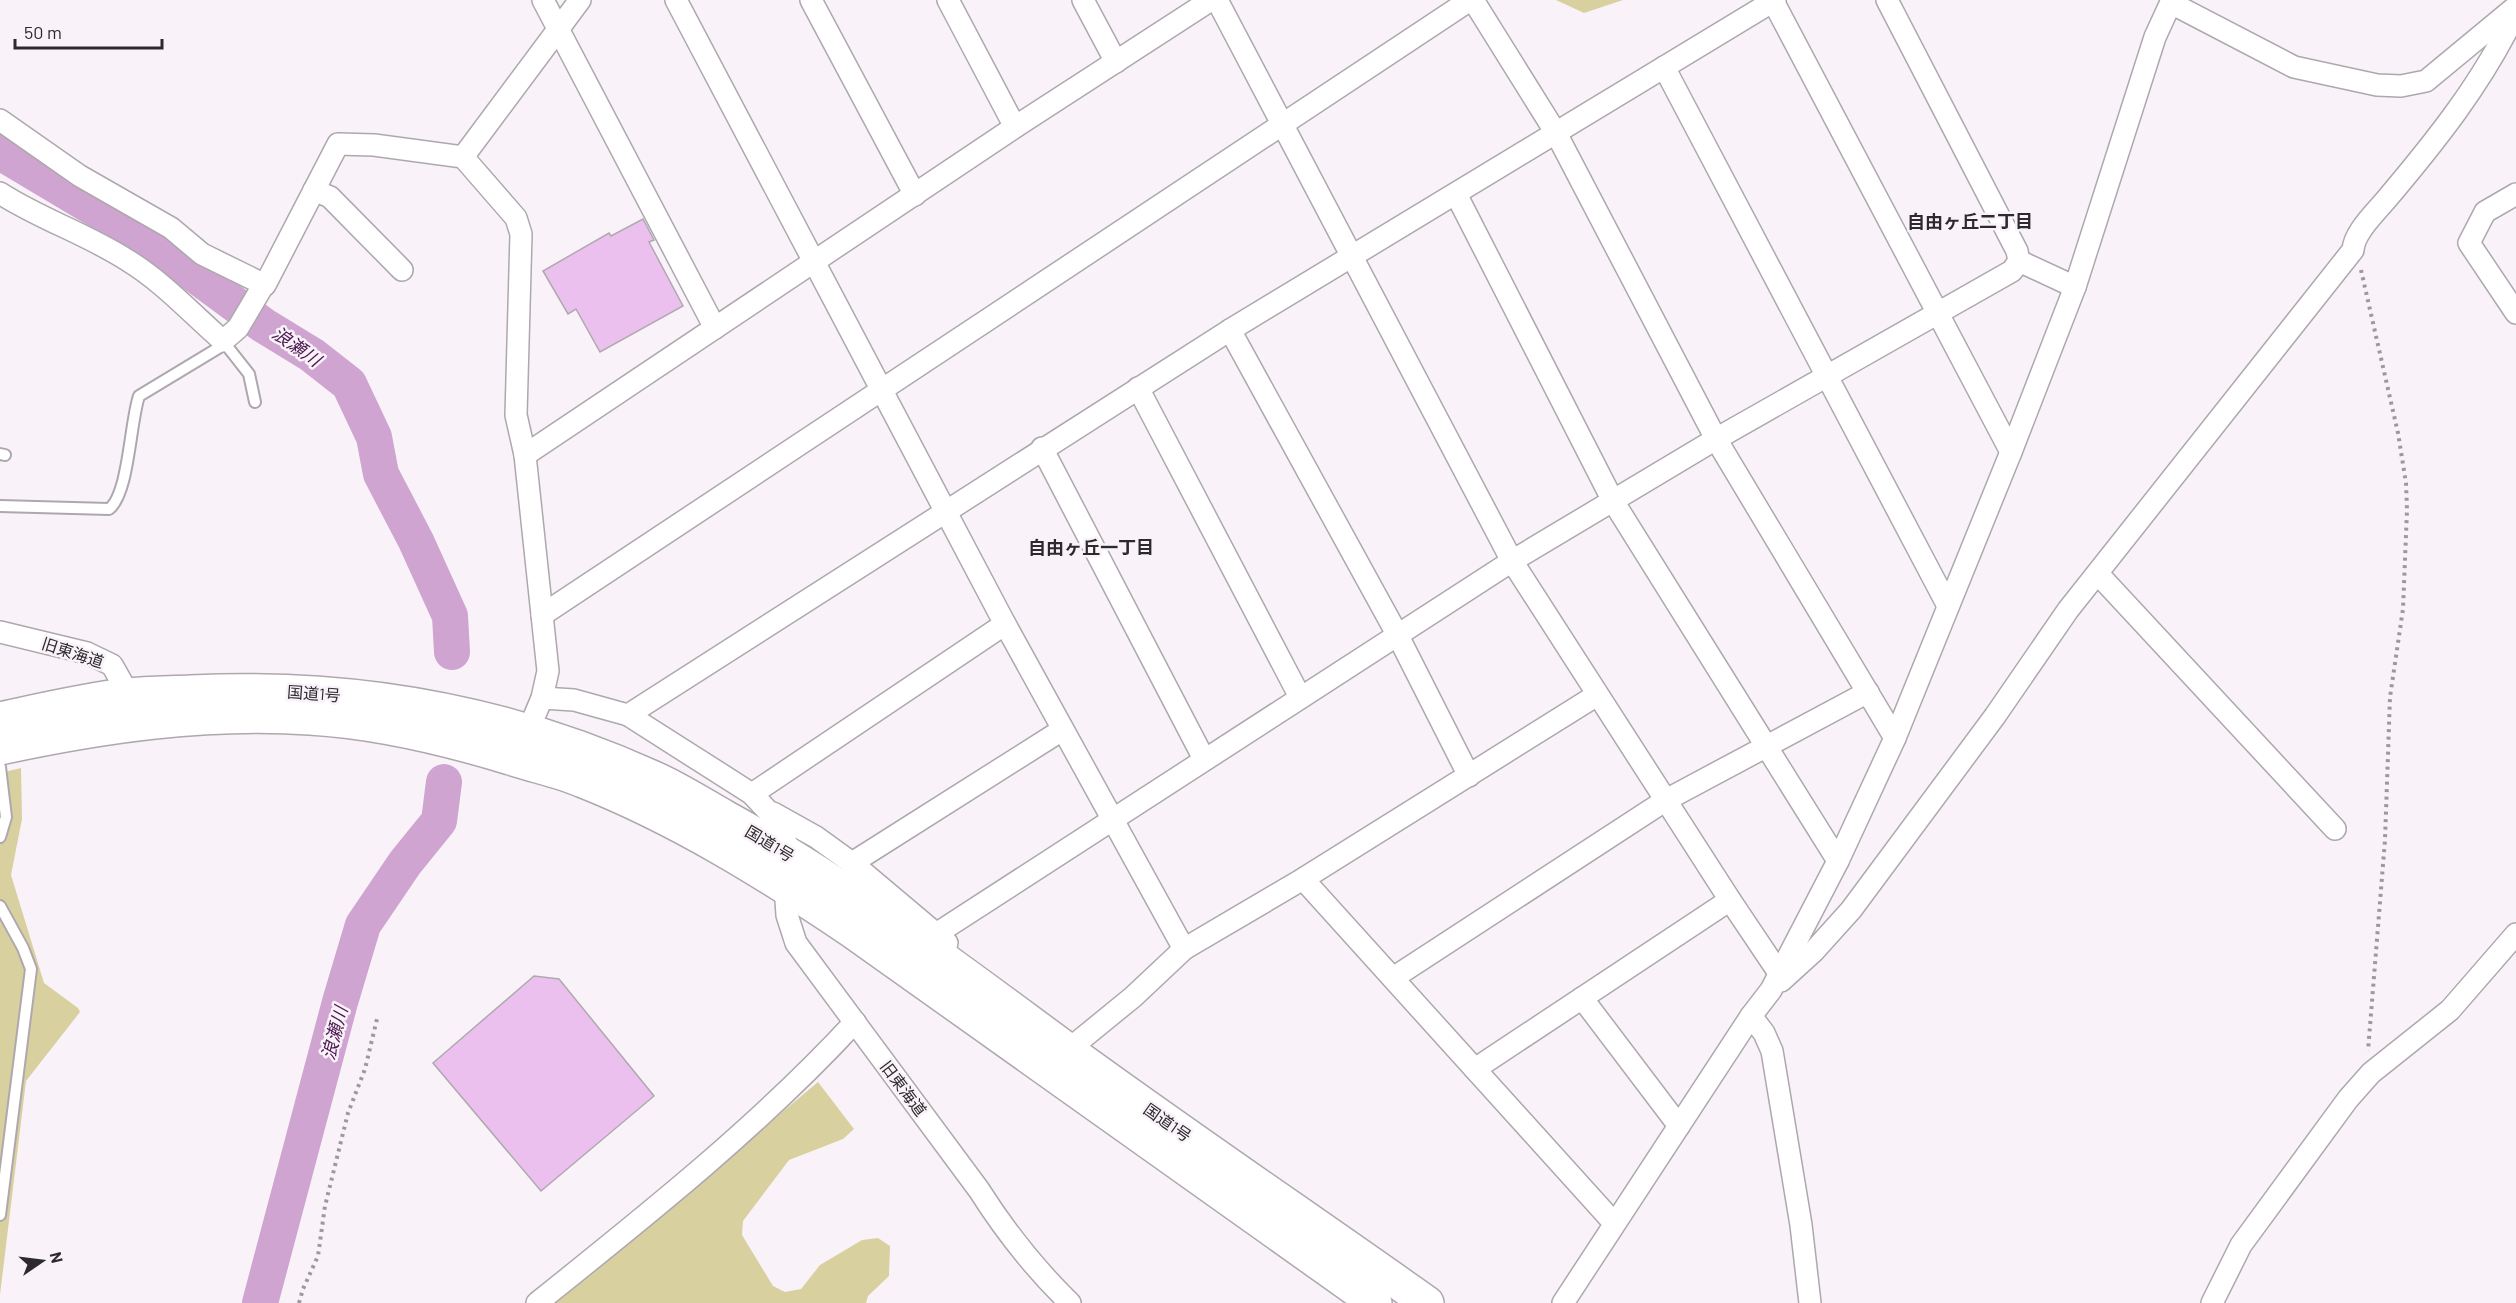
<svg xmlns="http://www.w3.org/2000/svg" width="2516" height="1303" viewBox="0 0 2516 1303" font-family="Barlow,'Noto Sans JP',sans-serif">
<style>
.green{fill:#d9d09f}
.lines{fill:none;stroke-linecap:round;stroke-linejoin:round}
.river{stroke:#cfa4d1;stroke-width:36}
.building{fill:#ecc0ee;stroke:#afa9af;stroke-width:1.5}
.service-casing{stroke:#aea8ae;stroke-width:14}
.minor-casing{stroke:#aea8ae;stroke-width:24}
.trunk-casing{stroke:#aea8ae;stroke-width:36}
.path{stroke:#9c989c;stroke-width:4;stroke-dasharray:3 4.5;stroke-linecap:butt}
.service{stroke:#fff;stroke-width:10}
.minor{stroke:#fff;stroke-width:21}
.trunk{stroke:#fff;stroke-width:33}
.labels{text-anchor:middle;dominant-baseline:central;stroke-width:5;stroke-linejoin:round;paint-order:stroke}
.street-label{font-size:16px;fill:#2c2a2c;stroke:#f9f3f9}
.neighbourhood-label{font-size:18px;font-weight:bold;fill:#2c2a2c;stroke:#f9f3f9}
.water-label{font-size:18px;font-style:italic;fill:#4b184f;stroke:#f9f3f9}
</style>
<rect width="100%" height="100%" fill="#f9f3f9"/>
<g class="green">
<polygon points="1556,0 1623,0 1584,13"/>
<polygon points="21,768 22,819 11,875 44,983 78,1008 80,1012 26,1081 0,1295 0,773"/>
<polygon points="818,1082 854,1129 843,1139 789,1160 743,1221 742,1235 773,1286 785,1292 801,1289 820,1265 862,1240 878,1238 890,1246 889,1276 868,1296 866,1303 554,1303"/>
</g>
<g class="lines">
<g class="river">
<polyline points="0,152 149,241 263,325 312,355 349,384 374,437 381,474 416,541 450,616 452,652"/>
<polyline points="260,1303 340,1002 363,925 405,863 439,821 444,782"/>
</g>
</g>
<g class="building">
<polygon points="643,219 654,240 649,242 683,306 600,352 576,309 568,314 543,271 609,233 611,236"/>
<polygon points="534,976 559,979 654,1096 541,1191 433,1063"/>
</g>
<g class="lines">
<g class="service-casing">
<g id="service">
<polyline points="223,341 249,374 255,402"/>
<polyline points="0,454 5,455"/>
<path d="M0,506L109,509C129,494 130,422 139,396L225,344"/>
<polyline points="0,767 6,817 0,837"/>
<polyline points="0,906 23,948 31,969 0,1215"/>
</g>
</g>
<g class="minor-casing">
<g id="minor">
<polyline points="543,0 715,328"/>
<polyline points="676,0 1005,624 1184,949"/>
<polyline points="811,0 915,195"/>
<polyline points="948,0 1015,127"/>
<polyline points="1083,0 1116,62"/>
<polyline points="1217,0 1512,561 1730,900 1779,973"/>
<polyline points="1473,0 1556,133 1716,439 1895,738"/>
<polyline points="1773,1 2011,452"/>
<polyline points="2171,3 2294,67 2377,85 2401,86 2426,81 2513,9"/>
<polyline points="1664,67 1948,606"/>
<polyline points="0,120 80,176 171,228 202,254 265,285 338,144 374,145 463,157 516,218 521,234 516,415 525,455 548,671 542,698 523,743"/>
<polyline points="463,157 580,0"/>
<polyline points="314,190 330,197 402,270"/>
<path d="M0,193C40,219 87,234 127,260C162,281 192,314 223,341L238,328L264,284"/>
<polyline points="1456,194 1613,501 1838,861"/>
<polyline points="2516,194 2485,212 2469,243 2516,313"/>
<polyline points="2019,261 2075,287"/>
<polyline points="1230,330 1397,634 1469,776"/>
<polyline points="1138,388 1300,697"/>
<polyline points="1042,448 1204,759"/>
<polyline points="525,455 1015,127 1211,0"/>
<polyline points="2098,574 2335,829"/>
<polyline points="542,615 1470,0"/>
<polyline points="0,632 87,653 112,665 129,695"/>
<polyline points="542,698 574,700 628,715 1230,330 1775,0"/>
<path d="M628,715L752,794L781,825L789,853L785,886L787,915L796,943L979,1190C1005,1231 1035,1269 1070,1303"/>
<polyline points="752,794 1005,624"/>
<polyline points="773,813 816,837 852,863 947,943"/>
<polyline points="852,863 1062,730"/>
<polyline points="1303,879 1614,1223"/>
<polyline points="936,934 1512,561 1716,439 2012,271 2019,261 2017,251 1887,0"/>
<polyline points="1393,978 1666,800 1868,692"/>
<path d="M1781,981L1814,951L1851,910L1995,716L2068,610L2353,250C2354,233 2374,214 2385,201C2435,142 2483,82 2516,12"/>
<polyline points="1582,998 1679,1126"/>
<polyline points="1751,1016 1764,1033 1772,1051 1801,1225 1810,1303"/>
<polyline points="1068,1050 1133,997 1184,949 1303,879 1597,695"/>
<polyline points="1475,1069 1730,900"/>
<path d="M537,1303C647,1215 759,1126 855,1022"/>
<polyline points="1563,1303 1751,1016 1771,990 1838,861 1895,738 2011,452 2075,287 2155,37 2172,0"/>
<polyline points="2212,1303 2241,1245 2348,1099 2371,1073 2450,1010 2516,934"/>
</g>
</g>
<g class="trunk-casing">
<g id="trunk">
<path d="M0,719C42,710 84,700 127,695C148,693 170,693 191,692C352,684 507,711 654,778C679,789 702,804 725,817C845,883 955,967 1065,1048C1184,1135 1307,1218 1427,1303"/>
<path d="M0,748C102,726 206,711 310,718C378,722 445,738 510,758C534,766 560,771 583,781C679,819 767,874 852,931L1375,1303"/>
</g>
</g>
<g class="path">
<polyline points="2361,270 2398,433 2406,483 2407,510 2403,609 2390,697 2385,840 2368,1051"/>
<polyline points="299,1303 303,1289 318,1256 325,1206 348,1113 365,1069 377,1019"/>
</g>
<use href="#service" class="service"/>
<use href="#minor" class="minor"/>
<use href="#trunk" class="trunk"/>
</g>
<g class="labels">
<g class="street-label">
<text transform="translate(73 652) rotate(18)">旧東海道</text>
<text transform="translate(314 693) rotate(4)">国道1号</text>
<text transform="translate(770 843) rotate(31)">国道1号</text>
<text transform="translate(904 1088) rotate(53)">旧東海道</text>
<text transform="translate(1168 1122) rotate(35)">国道1号</text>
</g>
<g class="neighbourhood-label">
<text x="1970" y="221">自由ヶ丘二丁目</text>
<text x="1091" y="547">自由ヶ丘一丁目</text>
</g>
<g class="water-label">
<text transform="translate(297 346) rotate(35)">浪瀬川</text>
<text transform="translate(334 1033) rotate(-75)">浪瀬川</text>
</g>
</g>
<g transform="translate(42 1261) rotate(76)" stroke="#f9f3f9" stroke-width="4.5" paint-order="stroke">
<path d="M0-4.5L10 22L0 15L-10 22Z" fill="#2c2a2c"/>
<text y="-9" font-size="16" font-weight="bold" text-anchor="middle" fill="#2c2a2c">N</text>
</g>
<path d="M15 39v9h147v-9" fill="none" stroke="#2c2a2c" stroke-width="3"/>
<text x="24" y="39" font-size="18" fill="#2c2a2c" stroke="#f9f3f9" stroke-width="4.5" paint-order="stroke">50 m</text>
</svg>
